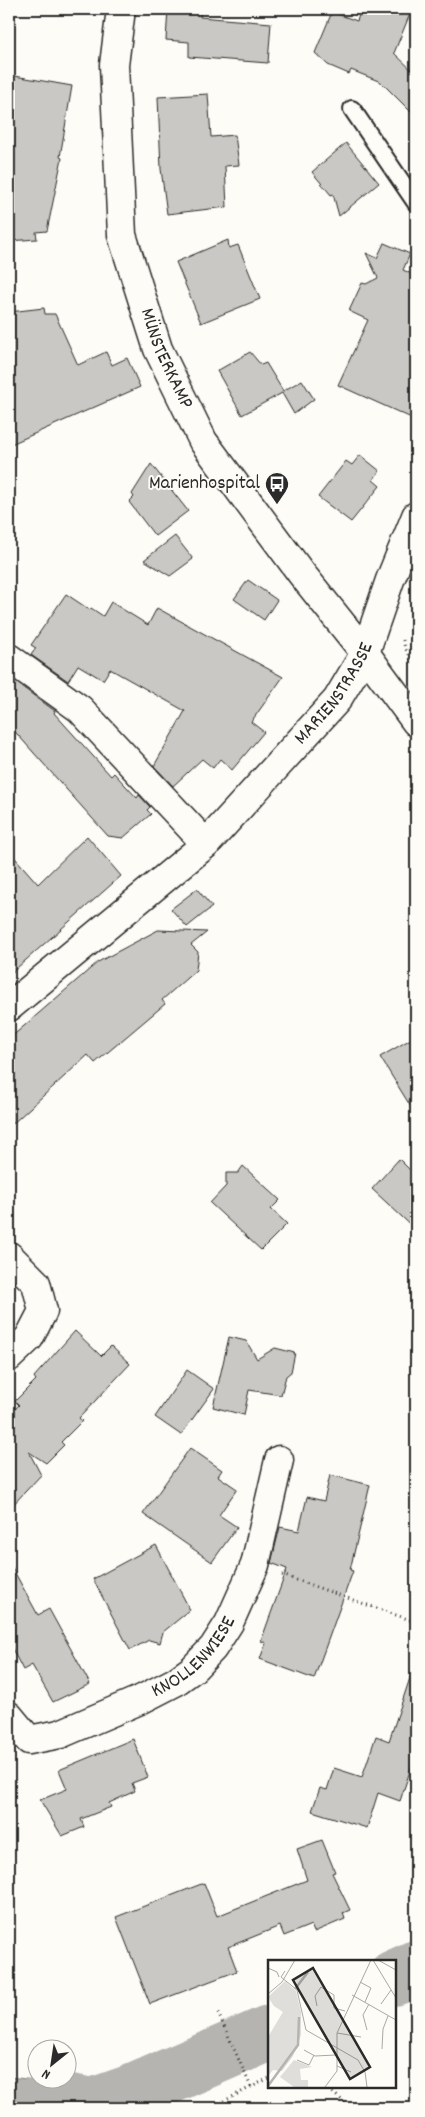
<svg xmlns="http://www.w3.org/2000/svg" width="425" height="2117" viewBox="0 0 425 2117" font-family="Dekko,sans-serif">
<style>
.water{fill:#b5b4b1;stroke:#7e7d7b}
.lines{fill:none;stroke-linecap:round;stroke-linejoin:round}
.river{stroke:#b5b4b1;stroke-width:56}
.building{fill:#c9c8c4;stroke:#2b2b2b}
.lane-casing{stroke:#2b2b2b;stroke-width:20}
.street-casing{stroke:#2b2b2b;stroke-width:31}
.path{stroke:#2b2b2b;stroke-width:3;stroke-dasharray:1 4;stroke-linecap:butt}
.lane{stroke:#fdfcf7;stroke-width:16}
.street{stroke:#fdfcf7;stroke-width:28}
.labels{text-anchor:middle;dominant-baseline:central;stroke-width:4;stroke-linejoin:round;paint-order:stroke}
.street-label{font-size:20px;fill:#2b2b2b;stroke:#fdfcf7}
.poi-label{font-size:20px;fill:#2b2b2b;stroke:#fdfcf7;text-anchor:end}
.inset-river{fill:none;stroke:#b5b4b1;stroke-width:2.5}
.inset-road{fill:none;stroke:#a9a8a5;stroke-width:1}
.view{fill:#2b2b2b;fill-opacity:0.15;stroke:#2b2b2b;stroke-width:2.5}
.inset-edge{fill:none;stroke:#2b2b2b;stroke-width:2.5}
</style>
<rect width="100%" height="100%" fill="#fdfcf7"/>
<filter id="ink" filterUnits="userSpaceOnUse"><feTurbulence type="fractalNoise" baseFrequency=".02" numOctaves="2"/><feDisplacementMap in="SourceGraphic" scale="10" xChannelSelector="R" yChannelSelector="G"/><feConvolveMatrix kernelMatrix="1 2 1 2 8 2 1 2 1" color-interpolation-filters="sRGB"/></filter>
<g filter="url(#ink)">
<polygon class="water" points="9,2077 104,2088 166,2078 175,2098 138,2108 9,2108"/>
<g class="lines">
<g class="river">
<polyline points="394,1978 416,1968"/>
<polyline points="27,2108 60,2100 93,2106 133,2092 269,2033"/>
</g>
</g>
<g class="building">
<polygon points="168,9 201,9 200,17 271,23 268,63 189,57 189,42 166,40"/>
<polygon points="361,9 412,9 394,53 416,74 416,117 381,82 351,70 349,74 328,65 315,53 332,12 357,21"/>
<polygon points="9,75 72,86 60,157 62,158 47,231 36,232 37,239 9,241"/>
<polygon points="208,94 211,137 235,135 239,165 225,166 227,207 167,214 161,169 158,97"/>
<polygon points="346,143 379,183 339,216 333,194 331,195 312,172"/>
<polygon points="228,240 229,248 238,245 260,299 201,323 176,262"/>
<polygon points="384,243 410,254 403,270 416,276 416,420 338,385 368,320 349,311 362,283 366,284 378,278 366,253 377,258"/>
<polygon points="44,308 45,314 55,314 78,365 106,352 112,365 127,358 140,387 9,445 9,312"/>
<polygon points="250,352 261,365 266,363 283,391 302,380 314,399 294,414 282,393 242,415 217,371"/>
<polygon points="360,455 380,471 373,480 380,486 351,522 318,497 346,461 352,465"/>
<polygon points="151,464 188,511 155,536 129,502 134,497 132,494"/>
<polygon points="175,536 193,559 170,576 144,560"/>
<polygon points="248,580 277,600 264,620 234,599"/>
<polygon points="66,594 90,610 91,608 103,616 111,602 148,625 157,608 283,677 251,722 264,732 232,770 220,759 213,768 202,759 173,786 154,766 185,711 110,669 103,680 78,665 68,681 31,655 36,648 31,645"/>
<polygon points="14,681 55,711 54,713 111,776 114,773 137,798 139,795 150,807 147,810 151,814 123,838 108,836 9,725 9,688"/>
<polygon points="87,836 121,876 9,975 9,851 38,884"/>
<polygon points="197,889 212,907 187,927 171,909"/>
<polygon points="158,930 207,932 191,945 198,952 196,970 162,1000 165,1004 95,1063 88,1055 9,1127 9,1039 98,962"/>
<polygon points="416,1036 416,1115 380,1057"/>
<polygon points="399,1159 416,1176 416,1230 372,1189"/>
<polygon points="243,1166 280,1200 271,1209 287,1224 261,1250 210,1203 226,1186 226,1173 238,1173"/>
<polygon points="75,1331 101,1356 111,1346 130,1364 79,1418 82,1421 61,1442 64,1445 46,1463 29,1452 41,1475 9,1509 9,1413 10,1414 19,1405 15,1401 36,1380 34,1377"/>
<polygon points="229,1337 246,1341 257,1359 275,1348 295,1353 291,1372 286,1376 281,1395 249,1390 244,1415 213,1407"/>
<polygon points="187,1370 214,1389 181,1435 155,1417"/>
<polygon points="190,1448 222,1470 218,1476 237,1489 219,1515 237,1527 212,1562 143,1514"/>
<polygon points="330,1475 370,1485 350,1570 353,1571 314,1679 260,1659 266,1643 261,1641 287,1569 271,1563 280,1527 299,1531 307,1497 324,1501"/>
<polygon points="156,1545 190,1610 163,1632 160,1643 149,1640 130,1650 93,1579"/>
<polygon points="9,1562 38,1615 49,1609 90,1684 53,1702 32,1665 23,1670 9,1643"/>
<polygon points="412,1672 416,1673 416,1753 400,1801 378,1793 367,1828 312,1811 320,1788 327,1790 334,1768 362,1777 376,1736 389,1741"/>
<polygon points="133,1739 148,1777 132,1783 135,1791 109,1803 111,1807 81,1819 84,1827 62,1836 40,1800 67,1789 59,1770"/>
<polygon points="322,1840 335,1872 332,1873 350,1910 343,1913 345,1919 314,1932 311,1925 284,1936 280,1926 228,1947 237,1971 150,2004 116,1917 204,1883 217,1916 307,1880 297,1849"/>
</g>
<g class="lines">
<g class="lane-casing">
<polyline id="lane" points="352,109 416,203"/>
</g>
<g class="street-casing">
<g id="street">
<path id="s1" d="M121,9L114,65L122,235L158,349L203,441L301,573L365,653L416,722"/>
<polyline points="9,658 80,709 206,844"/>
<path id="s2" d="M9,1007L206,844L337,700L365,653L390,580L416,516"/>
<polyline points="9,1256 36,1283 43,1311 29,1338 9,1357"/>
<path id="s3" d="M9,1716L29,1740L60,1734L142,1699L175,1682L193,1669L213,1648L229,1623L255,1565L279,1460"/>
</g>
</g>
<g class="path">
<polyline points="403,640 405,648 416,665"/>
<polyline points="282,1575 416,1622"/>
<polyline points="218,2013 251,2087"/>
<polyline points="325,2086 351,2108"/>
<polyline points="210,2108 269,2078"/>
</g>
<use href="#lane" class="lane"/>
<use href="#street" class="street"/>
</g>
</g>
<defs>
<g id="bus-pin" transform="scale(1.25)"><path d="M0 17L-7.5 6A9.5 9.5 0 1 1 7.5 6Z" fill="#2b2b2b" stroke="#fdfcf7"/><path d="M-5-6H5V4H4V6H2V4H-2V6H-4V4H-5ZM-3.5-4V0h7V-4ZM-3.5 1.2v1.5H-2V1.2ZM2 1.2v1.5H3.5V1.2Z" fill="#fff"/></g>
</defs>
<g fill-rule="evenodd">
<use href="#bus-pin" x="277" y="484"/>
</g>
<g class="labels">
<g class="street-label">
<text stroke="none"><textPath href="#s1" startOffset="358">MÜNSTERKAMP</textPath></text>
<text stroke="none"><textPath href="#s2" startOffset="454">MARIENSTRASSE</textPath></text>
<text stroke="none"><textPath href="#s3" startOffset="220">KNOLLENWIESE</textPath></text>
</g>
<g class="poi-label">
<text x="260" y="484">Marienhospital</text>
</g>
</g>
<g transform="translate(268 1960)">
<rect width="128" height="128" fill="#fdfcf7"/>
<path d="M17,21L28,31L33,52V75L25,96L14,111L5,110L0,116V77L15,52L6,46L0,37ZM26,100L44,107L32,109L33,120H40V127H26L12,117Z" fill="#dfdeda"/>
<path class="inset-river" d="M27,29L40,12M0,126L30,85L31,57"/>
<path class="inset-road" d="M105,0L128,38M110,0L128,10M0,8L9,12L11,17M17,11L13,17L29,30L38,70L90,100L97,112L99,127M92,22L103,28L97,42M0,34L14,22L27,0M84,35L128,60M113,44L123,30M49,46L47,36L53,27L66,35V48L77,51M99,70L95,55L101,44M69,73L93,77M114,89L115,69L120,56M36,90L47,96L68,95M29,100L41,105L46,95M69,106L83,112M57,127L69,111V73L103,0"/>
<path class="view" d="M45,8L102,107L82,119L25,20Z"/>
<rect width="128" height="128" class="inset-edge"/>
</g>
<rect width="425" height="2117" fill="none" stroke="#fdfcf7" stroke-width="30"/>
<rect x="15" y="15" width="395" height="2087" fill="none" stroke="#2b2b2b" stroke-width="2" filter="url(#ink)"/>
<g transform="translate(52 2064) rotate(210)"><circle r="24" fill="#fdfcf7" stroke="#a9a8a5"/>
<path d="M0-4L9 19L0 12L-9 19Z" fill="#2b2b2b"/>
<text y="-8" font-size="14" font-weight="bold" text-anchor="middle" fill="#2b2b2b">N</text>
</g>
</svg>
